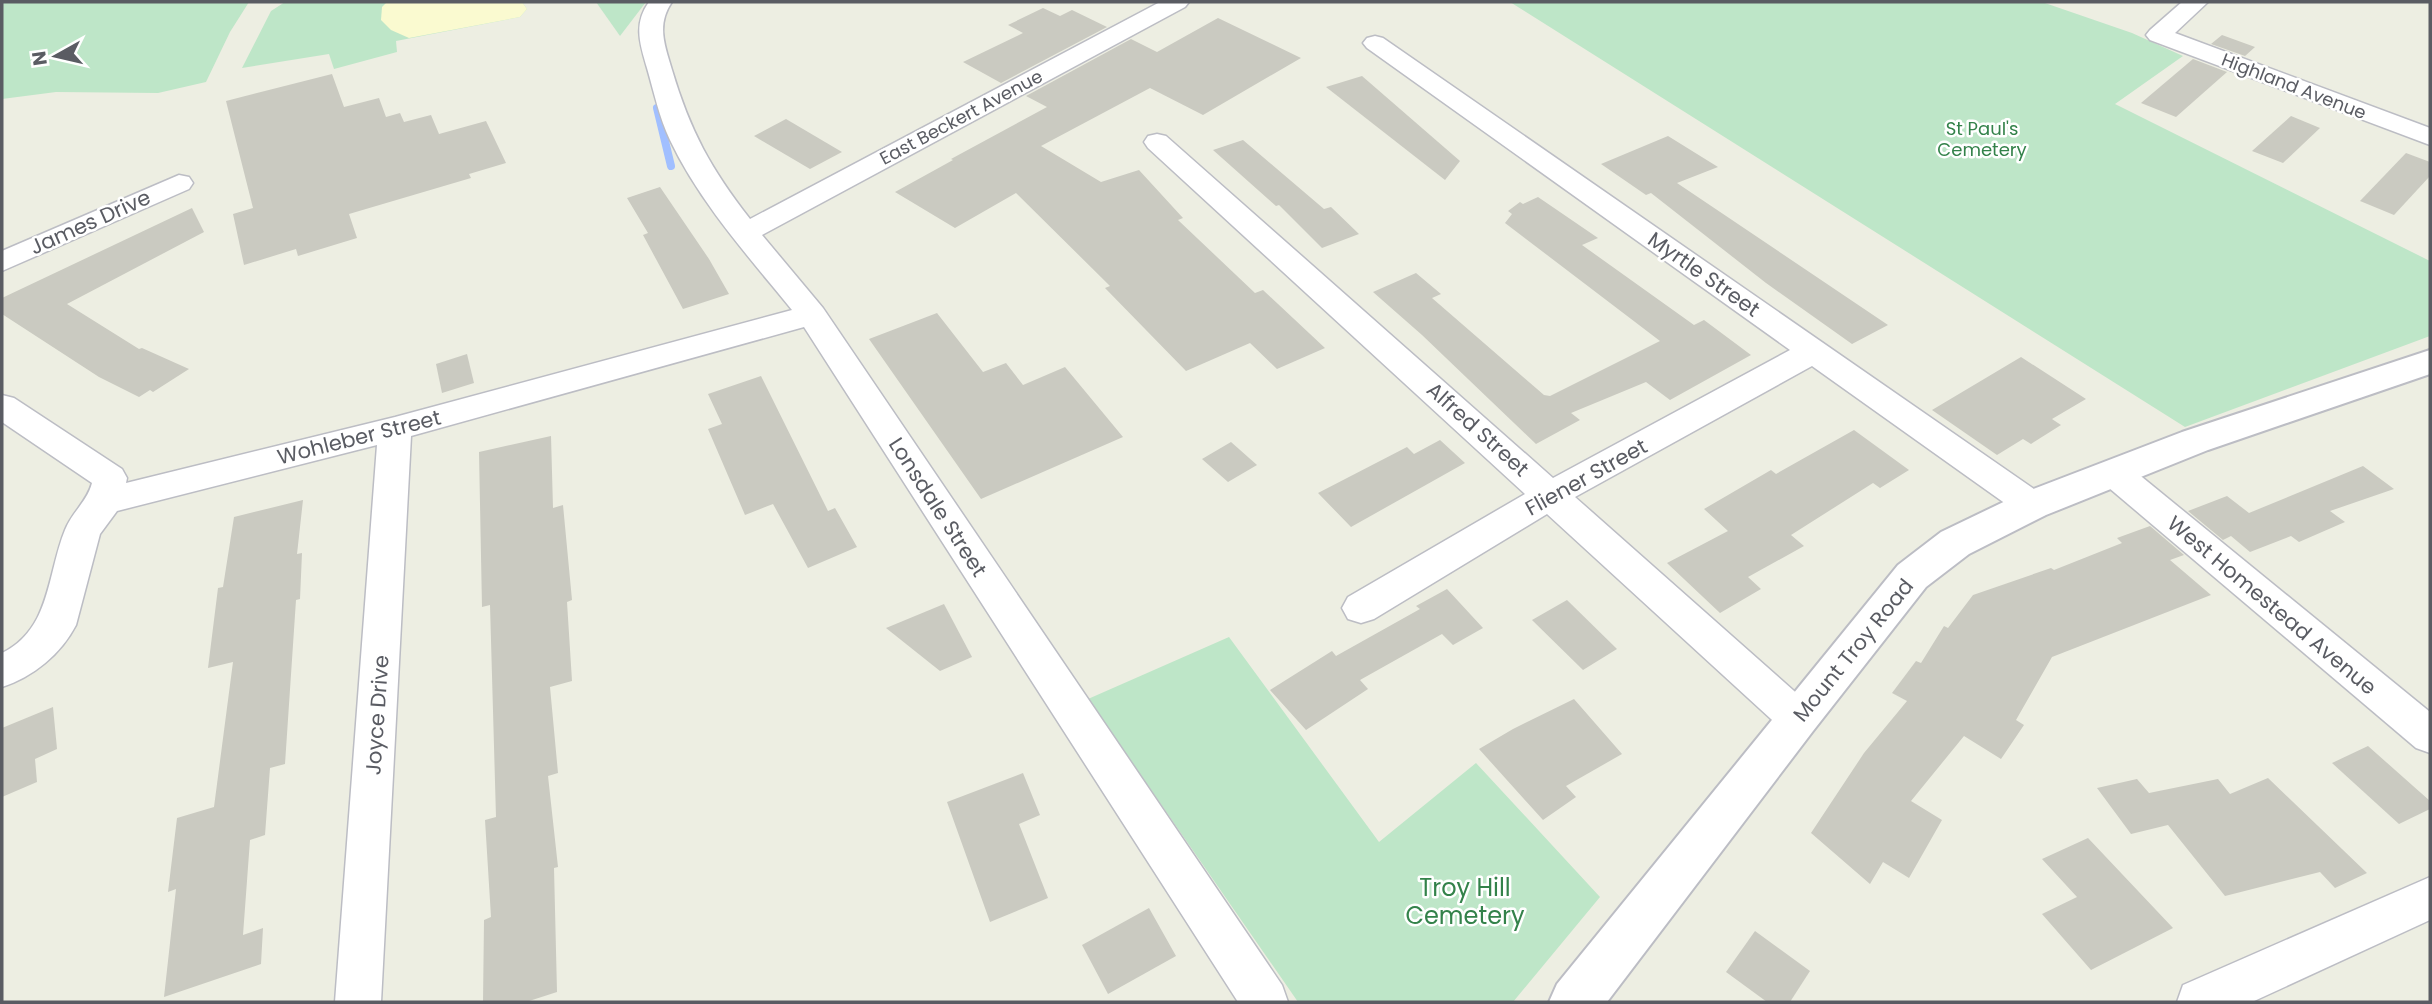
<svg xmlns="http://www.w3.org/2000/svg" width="2432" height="1004" viewBox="0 0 2432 1004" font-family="Poppins,sans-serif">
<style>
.green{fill:#bee6c8}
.sand{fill:#fafad0}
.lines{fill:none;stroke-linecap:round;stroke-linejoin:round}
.stream{stroke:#a1bfff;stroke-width:8}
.building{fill:#cacac1}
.minor-casing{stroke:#bcbdc4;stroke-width:3}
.tertiary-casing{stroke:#bcbdc4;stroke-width:4}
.minor{fill:#fff;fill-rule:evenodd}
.tertiary{fill:#fff;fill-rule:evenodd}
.labels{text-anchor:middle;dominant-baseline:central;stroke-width:5;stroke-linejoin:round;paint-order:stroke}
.far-street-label{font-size:18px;fill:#5a5c63;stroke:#fff}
.far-park-label{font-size:18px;fill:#33824a;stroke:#fff}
.street-label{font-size:21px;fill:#5a5c63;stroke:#fff}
.near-park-label{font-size:24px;fill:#33824a;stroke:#fff}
</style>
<rect width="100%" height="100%" fill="#edeee2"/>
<g class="green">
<polygon points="2,2 249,2 230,32 206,82 158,93 56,92 2,99"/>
<polygon points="285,2 522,2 527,9 520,17 396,41 397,52 334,69 329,54 242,68 271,11"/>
<polygon points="596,2 646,2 620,36"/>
<polygon points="1510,2 2042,2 2132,33 2183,56 2115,104 2430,261 2430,336 2185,427"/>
<polygon points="1229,637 1379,842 1476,763 1600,897 1513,1002 1298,1002 1088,699"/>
</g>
<polygon class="sand" points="387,2 522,2 527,9 520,17 409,38 391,30 381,20 382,7"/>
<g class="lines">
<polyline class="stream" points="657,108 671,166"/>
</g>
<g class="building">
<polygon points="1043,8 1060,16 1072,10 1107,27 1001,83 963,62 1023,33 1008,25"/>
<polygon points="1218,18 1301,58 1203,115 1150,88 1041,146 1101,182 1139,170 1183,218 1178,220 1255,293 1263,290 1325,348 1277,369 1250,343 1186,371 1105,288 1110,286 1016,193 955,228 895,192 953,160 951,159 1047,107 1026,96 1131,39 1157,52"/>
<polygon points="2222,35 2255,47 2245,56 2211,44"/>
<polygon points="2193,59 2227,72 2176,117 2141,103"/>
<polygon points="332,74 344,107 379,98 386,117 400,113 404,122 431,115 439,134 486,121 506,163 469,174 471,178 349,214 357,238 298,256 296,249 244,265 233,214 253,208 226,101"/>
<polygon points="1362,76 1460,161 1445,180 1326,87"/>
<polygon points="2291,116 2320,128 2283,163 2252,151"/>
<polygon points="786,119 842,152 810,169 754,136"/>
<polygon points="1668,136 1718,167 1677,183 1888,325 1852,344 1766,283 1651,193 1646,195 1601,164"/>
<polygon points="1243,140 1324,209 1331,207 1359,234 1322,248 1279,205 1276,206 1213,150"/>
<polygon points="2406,153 2430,162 2430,176 2394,215 2360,201"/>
<polygon points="660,187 709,259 729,294 683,309 643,235 648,233 627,198"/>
<polygon points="1538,197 1598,238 1582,245 1694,325 1704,320 1751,355 1670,400 1646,382 1571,413 1580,420 1536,444 1422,335 1373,292 1416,273 1441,294 1432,298 1544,395 1550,396 1660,341 1505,223 1512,214 1508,211 1520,202 1523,204"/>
<polygon points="192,208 204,232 67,304 139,349 142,348 189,369 153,392 150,390 139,397 99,377 2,314 2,298"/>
<polygon points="937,313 983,372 1006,363 1023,385 1065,367 1123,437 981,499 869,339"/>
<polygon points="467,354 474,383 442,393 436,364"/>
<polygon points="2021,357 2086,399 2052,419 2061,425 2031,444 2023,439 1997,455 1932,410"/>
<polygon points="761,376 828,511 835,508 857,547 808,568 773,504 745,515 708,429 722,424 708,394"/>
<polygon points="1854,430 1909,470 1880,488 1873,483 1791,535 1804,546 1748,577 1761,589 1720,613 1667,563 1728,531 1704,509 1771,470 1776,474"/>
<polygon points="551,436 553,508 563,505 572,600 567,602 572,681 550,687 558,773 548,776 558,867 554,868 557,992 526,1002 483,1002 484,920 491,917 485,820 496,817 490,605 482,607 479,452"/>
<polygon points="1440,440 1465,463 1351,527 1318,493 1407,447 1414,454"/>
<polygon points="1231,442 1257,465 1228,482 1202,459"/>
<polygon points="2363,466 2394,489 2330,511 2345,522 2299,542 2291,536 2250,552 2231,536 2223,540 2188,511 2227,496 2249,513"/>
<polygon points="303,500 297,554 302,553 300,599 296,600 285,764 270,768 265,835 250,840 243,935 263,928 261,964 164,997 176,889 168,892 177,818 214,807 233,662 208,668 218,588 223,587 234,517"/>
<polygon points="2150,526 2184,555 2170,560 2211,595 2052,657 2016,720 2024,725 2001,759 1964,736 1911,801 1942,820 1909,878 1883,862 1870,884 1811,833 1864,753 1907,701 1892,693 1916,661 1921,663 1944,626 1948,628 1973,595 2051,568 2054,570 2122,543 2117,538"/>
<polygon points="1447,589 1483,628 1453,645 1442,634 1360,680 1368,689 1306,730 1270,690 1332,651 1336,656 1420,609 1416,606"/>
<polygon points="1567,600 1617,649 1583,670 1532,620"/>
<polygon points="944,604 972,657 940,671 886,628"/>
<polygon points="1574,699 1622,754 1566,786 1576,797 1543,820 1479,749 1513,729"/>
<polygon points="53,707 57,749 35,759 37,782 2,797 2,728"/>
<polygon points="2368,746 2430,801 2430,809 2399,824 2332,763"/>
<polygon points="1023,773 1040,815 1019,824 1048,898 990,922 947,802"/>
<polygon points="2268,778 2367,873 2335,888 2320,872 2225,896 2168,825 2131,834 2097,788 2137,779 2149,793 2218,779 2230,794"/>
<polygon points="2088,838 2173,928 2091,970 2042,914 2077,897 2042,859"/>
<polygon points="1149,908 1176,956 1108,994 1082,945"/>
<polygon points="1755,931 1810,971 1790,1002 1767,1002 1726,972"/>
</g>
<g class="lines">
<g class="minor-casing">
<g id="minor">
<path d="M649,2H672C656,25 665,46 672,70C690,131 711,169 750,219L1160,2H1189L1185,7L762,235L823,308L1282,985L1288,1002H1238L804,327L411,436L381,1002H335L377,445L117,511L100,534L76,625C61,654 33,677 2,687V653C51,629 47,574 65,530C72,512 87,502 92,483L2,422V395L14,398L122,469L127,478L126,483L395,417L792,310C749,257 700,203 670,140C659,117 654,92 647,68C640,44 633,24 649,2Z"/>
<polygon points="2182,2 2208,2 2175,33 2430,128 2430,145 2150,40 2146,35 2150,30"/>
<polygon points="1375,36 1383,38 2044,496 2050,505 2044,514 2032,518 2020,514 1812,366 1575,497 1811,706 1817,718 1811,730 1797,735 1783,730 1547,514 1374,619 1361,623 1348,619 1342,608 1348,597 1525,494 1148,148 1144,142 1148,136 1157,134 1166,136 1553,478 1790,350 1367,48 1363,43 1367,38"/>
<polygon points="179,175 189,177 193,183 189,189 2,271 2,251"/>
<polygon points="2114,461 2126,464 2430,712 2430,753 2416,748 2102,482 2097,473 2102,464"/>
<polygon points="2430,877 2430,920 2252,1002 2177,1002 2183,985"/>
</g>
</g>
<g class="tertiary-casing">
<polygon id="tertiary" points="2430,350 2430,374 2208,450 2046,515 1969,554 1926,587 1813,731 1607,1002 1549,1002 1557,984 1898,565 1941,532 2018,495 2182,432"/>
</g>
<use href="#minor" class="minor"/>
<use href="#tertiary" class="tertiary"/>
</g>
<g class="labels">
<g class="far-street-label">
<text transform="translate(2294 86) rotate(21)">Highland Avenue</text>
<text transform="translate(961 117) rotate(-28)">East Beckert Avenue</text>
</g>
<g class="far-park-label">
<text x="1982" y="128">St Paul's<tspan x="1982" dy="21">Cemetery</tspan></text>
</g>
<g class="street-label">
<text transform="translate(90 222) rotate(-24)">James Drive</text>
<text transform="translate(1704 274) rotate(35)">Myrtle Street</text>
<text transform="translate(1478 429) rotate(42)">Alfred Street</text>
<text transform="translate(359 437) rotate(-14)">Wohleber Street</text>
<text transform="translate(1586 477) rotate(-29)">Fliener Street</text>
<text transform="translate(938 507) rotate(57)">Lonsdale Street</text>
<text transform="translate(2272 605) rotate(40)">West Homestead Avenue</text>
<text transform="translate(1853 650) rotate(-51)">Mount Troy Road</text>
<text transform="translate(377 715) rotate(-86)">Joyce Drive</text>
</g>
<g class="near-park-label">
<text x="1465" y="887">Troy Hill<tspan x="1465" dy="28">Cemetery</tspan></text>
</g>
</g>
<rect width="2432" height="1004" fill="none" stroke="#5a5c63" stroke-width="7"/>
<g transform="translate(56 56) rotate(262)" stroke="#ffffff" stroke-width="5" paint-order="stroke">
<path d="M0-5L12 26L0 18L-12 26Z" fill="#5a5c63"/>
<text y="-10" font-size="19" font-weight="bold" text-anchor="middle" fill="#5a5c63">N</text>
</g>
</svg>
